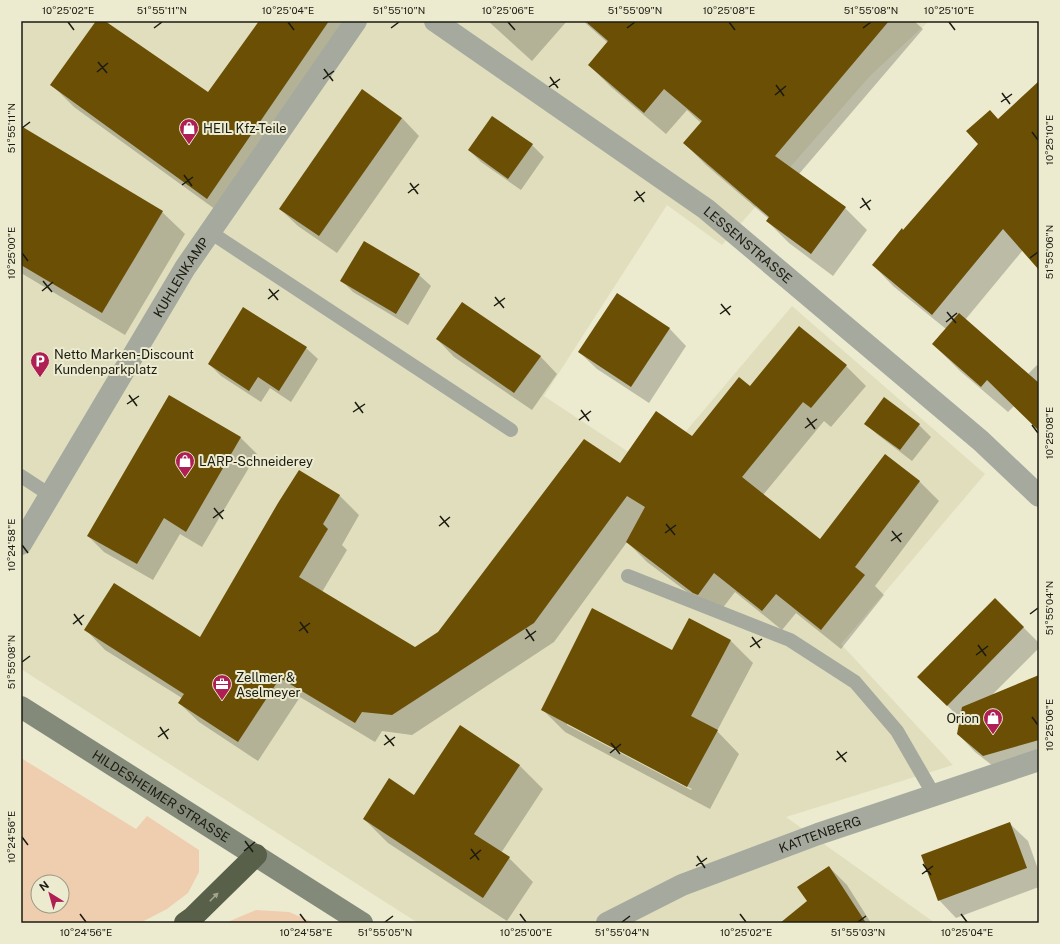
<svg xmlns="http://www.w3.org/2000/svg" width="1060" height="944" viewBox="0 0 1060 944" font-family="'Public Sans',sans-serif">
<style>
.built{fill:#e0debc}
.green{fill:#efceaf;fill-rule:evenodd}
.shadow{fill:#0003;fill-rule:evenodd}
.building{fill:#6a4f05}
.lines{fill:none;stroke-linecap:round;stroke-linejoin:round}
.lane{stroke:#a5a99e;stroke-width:14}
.street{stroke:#a5a99e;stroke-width:22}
.secondary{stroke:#848a7a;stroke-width:22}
.highway{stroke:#58604a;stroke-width:22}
.oneway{fill:#a2a68d}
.ticks{fill:none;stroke:#1b1b11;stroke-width:1.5}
.labels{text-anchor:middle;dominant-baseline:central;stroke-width:4;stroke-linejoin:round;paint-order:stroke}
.poi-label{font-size:13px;fill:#1b1b11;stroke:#ecebd0;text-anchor:start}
.street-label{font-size:13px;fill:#1b1b11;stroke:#ecebd0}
.neatline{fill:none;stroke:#1b1b11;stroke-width:1.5}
.ticks-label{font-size:10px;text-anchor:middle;fill:#1b1b11}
</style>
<rect width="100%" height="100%" fill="#ecebd0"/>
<polygon class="built" points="21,21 929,21 870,76 722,245 667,205 544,396 654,469 792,306 985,474 841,644 953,765 786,817 935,923 418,923 21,669"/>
<g class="green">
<path d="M21,758L136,829L147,816L199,850V872L188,893L167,909L140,923H21ZM38,882H62V906H38Z"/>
<polygon points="256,910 289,912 315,923 225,923"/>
</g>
<g class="shadow">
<polygon points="97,21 103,21 208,94 260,21 367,21 230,220 74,107 52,85"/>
<polygon points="488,21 567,21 532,61"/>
<polygon points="583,21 914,21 923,29 799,174 845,208 867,230 833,276 789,243 767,221 769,219 706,165 684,143 701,123 687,110 666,134 611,87 589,65 608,43"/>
<polygon points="1039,82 1039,268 1023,250 965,320 1028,374 1037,365 1039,367 1039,430 1014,406 1008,412 960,371 933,344 946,329 893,286 873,265 979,144 998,120"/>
<polygon points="402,118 419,136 337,253 298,226 280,209"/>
<polygon points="21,127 162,212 185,234 125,335 21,273"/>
<polygon points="532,145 544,157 521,190 481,162 469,150"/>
<polygon points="419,275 431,286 408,325 353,292 341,280"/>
<polygon points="669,328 686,346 649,403 597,369 579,352"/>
<polygon points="437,339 540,356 557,374 532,410 454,357"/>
<polygon points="306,348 318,359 291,402 270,388 261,402 221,376 209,364"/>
<polygon points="846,366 866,386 831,427 824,421 763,495 820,540 885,456 920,482 939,501 875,586 884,595 841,649 796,613 782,630 735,592 718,614 714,612 647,562 627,542 554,642 412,735 382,731 375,742 300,697 258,761 199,722 179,703 182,698 105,650 86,630 201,638 339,495 359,515 342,545 347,550 322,592 415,648 439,633 621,465 692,437 750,387"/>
<polygon points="169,397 241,438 257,454 202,547 180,534 153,580 104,552 88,536"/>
<polygon points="866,424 919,425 931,437 912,461 878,435"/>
<polygon points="995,599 1039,643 1039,648 992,695 1039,676 1039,762 1002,773 975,752 958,734 961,719 918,677"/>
<path d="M689,619L731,641L753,663L717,731L739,754L710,809L565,732L542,709L673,651ZM567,722L692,789L691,790L567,725Z"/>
<polygon points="519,765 543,789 501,853 509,858 533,882 507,921 388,843 364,819 415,796"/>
<polygon points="1010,824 1028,841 1039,872 1039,887 956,918 939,900"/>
<polygon points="829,867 847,885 871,923 782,923 808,901"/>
</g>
<g class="building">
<polygon points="96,21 105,21 208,92 259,21 329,21 207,199 50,85"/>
<polygon points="585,21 889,21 775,156 846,207 811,254 766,221 769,217 683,143 702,121 664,89 644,113 588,65 608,41"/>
<polygon points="1039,81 1039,270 1003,229 932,315 872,265 902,228 903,230 978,144 966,131 990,110 998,119"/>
<polygon points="362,89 402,118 319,236 279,209"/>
<polygon points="492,116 533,144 508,179 468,150"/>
<polygon points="21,126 163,211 102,313 21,265"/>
<polygon points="364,241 420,274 396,314 340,281"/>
<polygon points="617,293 670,328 631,387 578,352"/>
<polygon points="462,302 541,356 514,393 436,339"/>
<polygon points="243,307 307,347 279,391 258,377 249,391 208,364"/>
<polygon points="959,313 1039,383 1039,431 987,380 981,387 932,344"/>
<polygon points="799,326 847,365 811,408 803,402 742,477 820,539 885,454 920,481 855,567 865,575 821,630 776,594 762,611 714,573 698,595 693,593 626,542 645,507 627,496 534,623 392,715 362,712 355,723 280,678 238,742 178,703 184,694 84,630 114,583 200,637 278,503 299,470 340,495 323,524 328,529 299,577 415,647 438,632 584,439 620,463 656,411 692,436 739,377 750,386"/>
<polygon points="169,395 241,437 186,532 164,518 137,564 87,536"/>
<polygon points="884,397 920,424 900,450 864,424"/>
<polygon points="995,598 1024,627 947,706 917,677"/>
<polygon points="592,608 672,650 689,618 731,640 691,716 718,730 687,787 541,710"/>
<polygon points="1039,675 1039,740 983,756 957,734 962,707"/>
<polygon points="460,725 520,765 474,834 510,857 483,898 363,819 389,778 414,795"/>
<polygon points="1010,822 1027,868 938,901 921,855"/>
<polygon points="829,866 866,923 780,923 807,901 797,887"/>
</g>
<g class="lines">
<g class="lane">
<polyline points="210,232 511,430"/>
<polyline points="21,476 50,495"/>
<polyline points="628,576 790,640 855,682 897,731 934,795"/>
</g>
<g class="street">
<path id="s1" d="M435,21L706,209L981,441L1039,496"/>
<path id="s2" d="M21,544L185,268L356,21"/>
<path id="s3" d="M607,923L682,885L818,834L1039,760"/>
</g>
<path class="secondary" id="s4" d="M21,707L362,923"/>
<polyline class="highway" points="185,923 192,918 256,855"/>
</g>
<defs><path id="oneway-solid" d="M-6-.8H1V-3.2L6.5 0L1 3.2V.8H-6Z"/></defs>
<use class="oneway" href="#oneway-solid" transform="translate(214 897) rotate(-45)"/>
<path class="ticks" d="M68,22L74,30M288,22L294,30M508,22L515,30M729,22L735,30M949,22L955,30M154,28L162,22M391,28L399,22M627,28L635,22M863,28L871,22M98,62L107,73M324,69L333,81M97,72L108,63M550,77L558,88M323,79L334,71M776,85L784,96M549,87L560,79M1002,93L1010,104M775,95L786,86M1001,102L1012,94M22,128L30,122M1032,132L1038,140M184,175L192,186M410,183L418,194M182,185L193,177M636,191L644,202M408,193L419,184M862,198L870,210M634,201L645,192M860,208L871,200M22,253L28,261M1030,258L1038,252M43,281L52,292M269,289L278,300M42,291L53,282M495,297L504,308M268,299L279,290M721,304L730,315M494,306L505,298M947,312L956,323M720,314L731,306M946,322L957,313M129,395L137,406M355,402L363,413M127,404L139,396M581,410L589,421M353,412L365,404M807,418L815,429M579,420L591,411M1032,425L1038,433M805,428L817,419M214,508L223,519M440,516L449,527M213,518L224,510M666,524L675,535M439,526L450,517M892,531L901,542M665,533L676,525M891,541L902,533M22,545L28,553M74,614L82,625M1030,614L1038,608M300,622L308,633M73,624L84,615M526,629L534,641M299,631L310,623M752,637L760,648M525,639L536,631M978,645L986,656M750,647L762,639M976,655L988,646M22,662L30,656M1032,717L1038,725M160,727L168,739M385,735L394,746M158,737L169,729M611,743L620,754M384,745L395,737M837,751L846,762M610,753L621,744M836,760L847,752M22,837L28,845M245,841L253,852M471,849L479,860M244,851L255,842M697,856L705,868M470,859L481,850M923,864L931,875M696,866L707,858M922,874L933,866M80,914L86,922M300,914L306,922M520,914L526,922M740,914L746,922M961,914L967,922M385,922L393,916M622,922L630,916M858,922L866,916"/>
<defs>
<g id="shop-pin" transform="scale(1)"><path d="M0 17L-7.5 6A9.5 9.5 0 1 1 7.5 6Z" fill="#b01f53" stroke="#ecebd0"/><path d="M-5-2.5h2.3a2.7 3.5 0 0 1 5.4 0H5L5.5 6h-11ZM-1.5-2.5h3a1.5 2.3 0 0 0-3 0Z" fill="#fff"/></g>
<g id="parking-pin" transform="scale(1)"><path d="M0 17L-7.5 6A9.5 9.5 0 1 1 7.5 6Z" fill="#b01f53" stroke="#ecebd0"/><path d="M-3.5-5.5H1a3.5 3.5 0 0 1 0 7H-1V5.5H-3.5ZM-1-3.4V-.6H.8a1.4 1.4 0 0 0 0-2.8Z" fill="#fff"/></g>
<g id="office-pin" transform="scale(1)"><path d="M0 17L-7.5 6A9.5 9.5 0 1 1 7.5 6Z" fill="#b01f53" stroke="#ecebd0"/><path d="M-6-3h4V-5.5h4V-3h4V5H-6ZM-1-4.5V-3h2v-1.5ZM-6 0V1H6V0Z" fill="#fff"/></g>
</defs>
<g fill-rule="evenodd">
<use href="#shop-pin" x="189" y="128"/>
<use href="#parking-pin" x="40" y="361"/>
<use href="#shop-pin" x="185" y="461"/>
<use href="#office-pin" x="222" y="684"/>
<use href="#shop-pin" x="993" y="718"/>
</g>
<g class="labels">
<g class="poi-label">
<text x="203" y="128">HEIL Kfz-Teile</text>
<text x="54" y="354">Netto Marken-Discount<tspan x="54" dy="15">Kundenparkplatz</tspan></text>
<text x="199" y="461">LARP-Schneiderey</text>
<text x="236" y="677">Zellmer &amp;<tspan x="236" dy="15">Aselmeyer</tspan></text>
<text x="979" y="718" text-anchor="end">Orion</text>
</g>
<g class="street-label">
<text stroke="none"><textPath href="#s1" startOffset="385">LESSENSTRASSE</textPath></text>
<text stroke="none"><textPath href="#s2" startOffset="311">KUHLENKAMP</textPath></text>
<text stroke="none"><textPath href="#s4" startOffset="166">HILDESHEIMER STRASSE</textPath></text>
<text stroke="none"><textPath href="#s3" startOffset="231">KATTENBERG</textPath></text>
</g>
</g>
<rect width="1060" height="944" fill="none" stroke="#ecebd0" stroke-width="44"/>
<g transform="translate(50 894) rotate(323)"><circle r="19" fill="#ecebd0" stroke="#989884"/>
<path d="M0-3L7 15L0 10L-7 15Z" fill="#b01f53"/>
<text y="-6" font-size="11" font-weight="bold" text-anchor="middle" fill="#1b1b11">N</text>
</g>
<rect x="22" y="22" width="1016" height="900" class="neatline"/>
<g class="ticks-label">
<text x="68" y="14">10°25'02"E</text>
<text x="162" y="14">51°55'11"N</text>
<text x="288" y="14">10°25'04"E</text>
<text x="399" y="14">51°55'10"N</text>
<text x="508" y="14">10°25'06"E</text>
<text x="635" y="14">51°55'09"N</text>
<text x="729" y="14">10°25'08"E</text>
<text x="871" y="14">51°55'08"N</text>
<text x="949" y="14">10°25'10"E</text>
<text transform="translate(11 128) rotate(-90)" y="4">51°55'11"N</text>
<text transform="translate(1049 140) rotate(-90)" y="4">10°25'10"E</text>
<text transform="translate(1049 252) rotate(-90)" y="4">51°55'06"N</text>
<text transform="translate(11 253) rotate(-90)" y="4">10°25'00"E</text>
<text transform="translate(1049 433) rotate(-90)" y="4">10°25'08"E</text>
<text transform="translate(11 545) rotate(-90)" y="4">10°24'58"E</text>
<text transform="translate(1049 608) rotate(-90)" y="4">51°55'04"N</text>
<text transform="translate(11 662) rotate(-90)" y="4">51°55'08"N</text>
<text transform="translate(1049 725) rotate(-90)" y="4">10°25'06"E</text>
<text transform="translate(11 837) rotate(-90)" y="4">10°24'56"E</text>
<text x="86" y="936">10°24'56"E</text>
<text x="306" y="936">10°24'58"E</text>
<text x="385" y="936">51°55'05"N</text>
<text x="526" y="936">10°25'00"E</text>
<text x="622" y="936">51°55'04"N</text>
<text x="746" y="936">10°25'02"E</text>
<text x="858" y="936">51°55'03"N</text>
<text x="967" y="936">10°25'04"E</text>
</g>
</svg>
